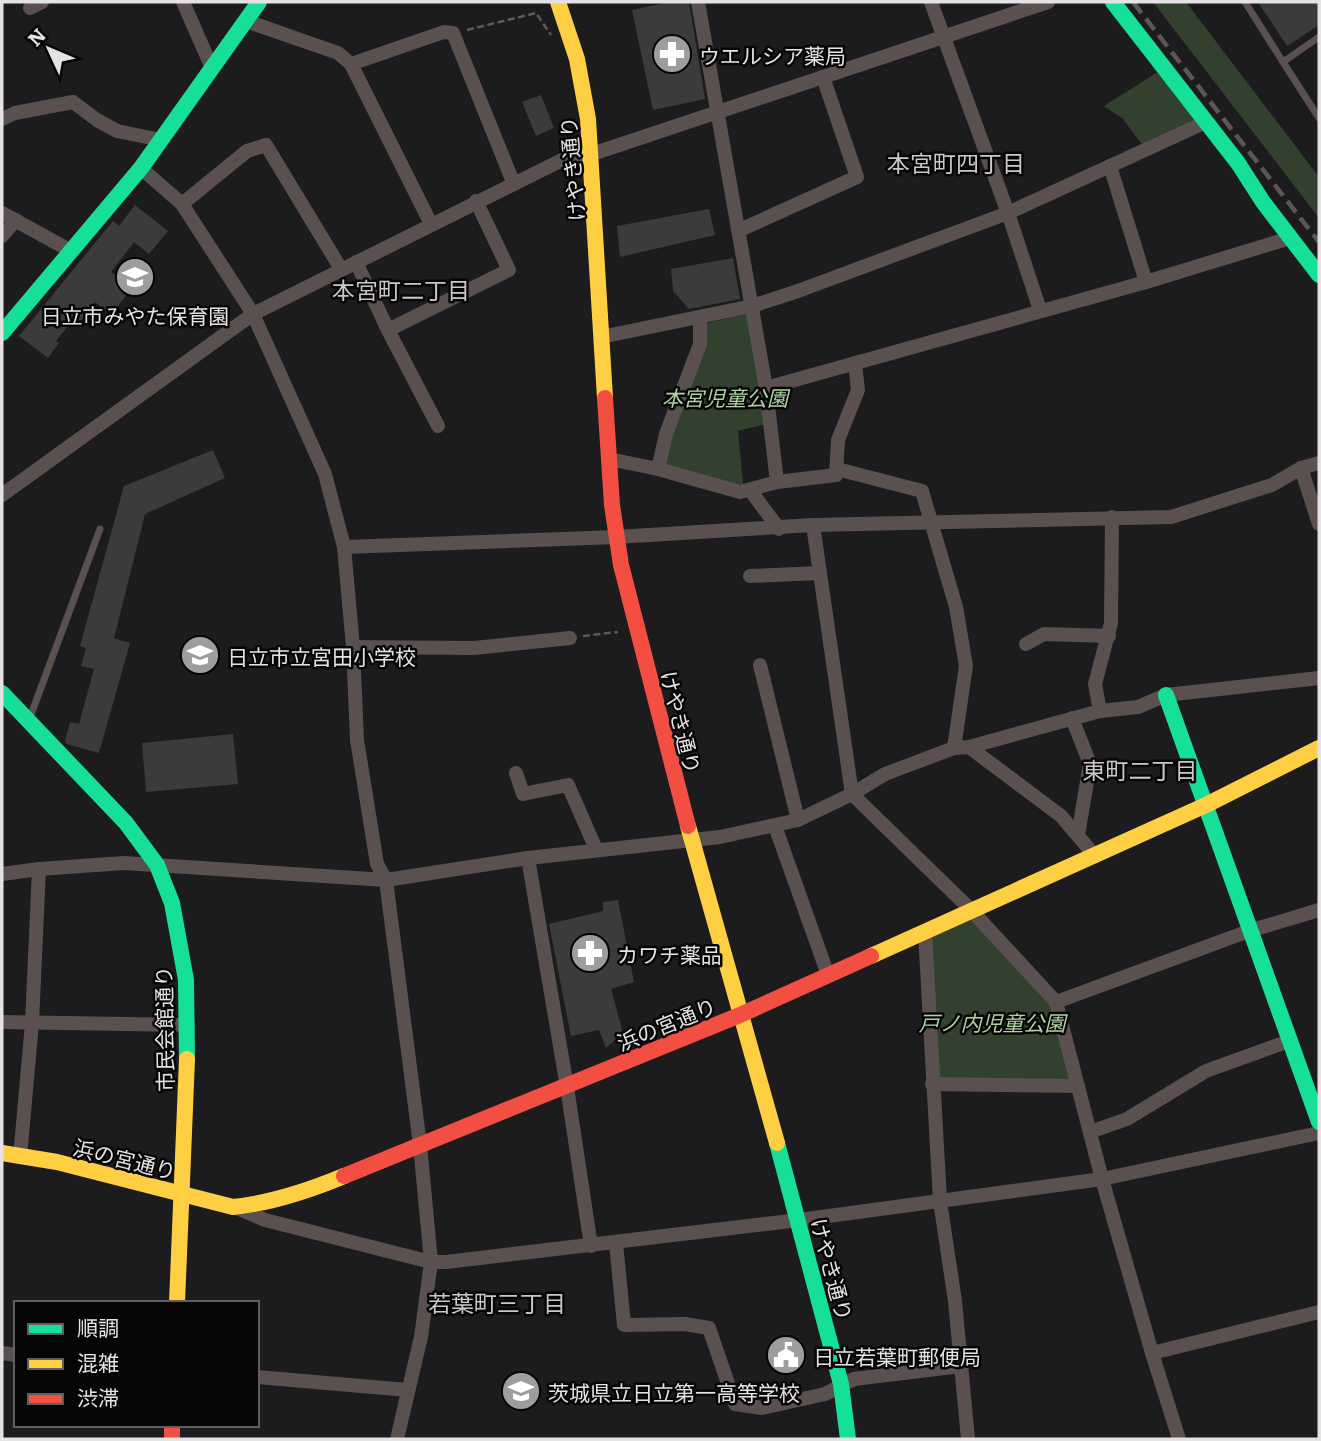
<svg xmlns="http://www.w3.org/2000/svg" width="1321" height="1441" viewBox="0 0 1321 1441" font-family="Literata,'Noto Sans JP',serif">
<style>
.green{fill:#32412d}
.building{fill:#3c3b3c}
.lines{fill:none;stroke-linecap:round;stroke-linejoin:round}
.path{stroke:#605859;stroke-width:2.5;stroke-dasharray:7 3.5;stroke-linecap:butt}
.lane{stroke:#5a5050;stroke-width:7}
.street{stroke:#5a5050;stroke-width:14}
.fast{stroke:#16e098;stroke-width:16}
.slow{stroke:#ffcf43;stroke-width:16}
.jam{stroke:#f24e42;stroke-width:16}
.rail{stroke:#5d5658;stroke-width:4.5;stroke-dasharray:14 7;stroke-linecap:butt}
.labels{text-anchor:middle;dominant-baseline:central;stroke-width:5;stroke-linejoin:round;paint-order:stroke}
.poi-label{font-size:21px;fill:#e4e2e5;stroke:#070607;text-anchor:start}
.street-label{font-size:21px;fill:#e4e2e5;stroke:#070607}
.park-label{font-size:21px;font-style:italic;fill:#add3a1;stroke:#070607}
.neighbourhood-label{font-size:23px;fill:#cac6cb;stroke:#070607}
</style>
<rect width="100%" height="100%" fill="#1c1b1d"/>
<g class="green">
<polygon points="1153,2 1186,2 1319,177 1319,218"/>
<polygon points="1164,68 1206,122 1146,150 1123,119 1104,106"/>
<polygon points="747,314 766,424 738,431 743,484 730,486 665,469 672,431 706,323"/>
<polygon points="972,911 1056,1002 1076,1080 932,1084 931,936"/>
</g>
<g class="building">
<polygon points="670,2 689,2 705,99 653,110 632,10"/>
<polygon points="1258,2 1319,2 1319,25 1287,46"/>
<polygon points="541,95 554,128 536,136 522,102"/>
<polygon points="135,205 168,231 149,254 134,242 111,272 132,288 111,315 95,302 77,325 72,321 56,341 59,343 48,358 19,336 113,221 119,226"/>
<polygon points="709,209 715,235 620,257 617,226"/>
<polygon points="733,258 740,299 689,309 673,291 671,269"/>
<polygon points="213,450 225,478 145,514 114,638 130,643 99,753 67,744 65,741 70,722 79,724 94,669 81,666 86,648 80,646 124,486"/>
<polygon points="233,734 238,784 146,792 142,743"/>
<polygon points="618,900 634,982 611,989 623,1033 606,1048 599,1030 571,1036 549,924 603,911 603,902"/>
<polygon points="801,1340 804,1351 796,1354 798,1363 774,1369 769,1349"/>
</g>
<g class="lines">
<g class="path">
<polyline points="467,30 536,13 551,35"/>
<polyline points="583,636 618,632"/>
</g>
<g class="lane">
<polyline points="1245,2 1283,62 1319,37"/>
<polyline points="1283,62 1319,118"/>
<polyline points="29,720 100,529"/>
</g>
<g class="street">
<polyline points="183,2 212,68"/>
<polyline points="931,2 1008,213 1040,310"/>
<polyline points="30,8 42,2"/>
<polyline points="246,21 338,53 351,64 431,224"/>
<polyline points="351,64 444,32 453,33 513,182"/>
<polyline points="2,119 15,113 73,102 97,120 117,131 161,140"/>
<polyline points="1110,166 1146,282"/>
<polyline points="141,168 182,204 253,314 325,474 344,547 353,647 357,740 377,864 386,880 420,1145 431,1262 421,1337 397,1439"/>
<polyline points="182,204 247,151 266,145 341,269"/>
<polyline points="2,213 71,251"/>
<polyline points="740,230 857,177 823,77"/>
<polyline points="2,236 16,220"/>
<polyline points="356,262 388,330 438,426"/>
<polyline points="388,330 509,270 476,201"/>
<polyline points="601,337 752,306 798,291 1008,213 1206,122"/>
<polyline points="766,388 1146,282 1290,238"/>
<polyline points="609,459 658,469 740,492 777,482 766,388 698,2"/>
<polyline points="1301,468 1319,524"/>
<polyline points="658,469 666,434 700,344 700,318"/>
<polyline points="837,469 922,491 956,607 966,666 954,748"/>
<polyline points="777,482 836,475 838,440 858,390 855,363"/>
<polyline points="750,490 779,529"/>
<polyline points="2,495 253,314 570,156 592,154 1048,2"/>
<polyline points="813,525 852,794 972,911 1056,1002 1102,1179 1152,1353 1179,1439"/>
<polyline points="344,547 616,537 813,525 1171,517 1272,485 1301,468 1319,463"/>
<polyline points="750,576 820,573"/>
<polyline points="1026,644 1044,634 1109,636"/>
<polyline points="353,647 474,648 570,638"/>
<polyline points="760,665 798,820"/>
<polyline points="1100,711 1095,684 1111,623 1112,517"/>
<polyline points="1072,718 1090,764 1078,835"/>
<polyline points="969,747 1061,816 1095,856"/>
<polyline points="516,773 523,794 568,785 596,849"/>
<polyline points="775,826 828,975"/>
<polyline points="528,858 567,1087 591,1246"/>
<polyline points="2,874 39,869 124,863 386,880 528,858 720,837 798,820 852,794 885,774 954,748 969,747 1100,711 1138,707 1166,695 1319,678"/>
<polyline points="925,932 940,1201 955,1301 968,1439"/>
<polyline points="1056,1002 1249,931 1319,910"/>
<polyline points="2,1022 188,1025"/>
<polyline points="932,1084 1078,1086"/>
<polyline points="1090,1132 1127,1119 1206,1071 1289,1041"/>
<polyline points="20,1157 32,1023 39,869"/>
<polyline points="235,1207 265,1220 431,1262 446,1262 799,1220 1102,1179 1319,1133"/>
<polyline points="616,1243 624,1325 685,1324 709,1328 735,1404 762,1408 825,1394 854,1379 961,1366"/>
<polyline points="2,1353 16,1355"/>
<polyline points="1152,1353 1319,1312"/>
<polyline points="257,1377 408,1390"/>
</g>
<g class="fast">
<polyline points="1113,2 1238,163 1263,202 1319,275"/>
<polyline points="2,333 141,168 259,2"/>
<polyline points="2,693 126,823 157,865 172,903 186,980 187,1059"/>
<polyline points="1166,695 1319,1122"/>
<polyline points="777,1143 841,1384 848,1439"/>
</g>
<g class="slow">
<polyline points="558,2 577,59 588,119 605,398"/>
<polyline points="688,826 777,1143"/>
<polyline points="871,956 1206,805 1319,748"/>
<path d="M2,1153L57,1162L233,1207C272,1203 308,1191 344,1176"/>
<polyline points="177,1303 187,1059"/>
</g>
<g class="jam">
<polyline points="605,398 612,505 621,565 688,826"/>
<polyline points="344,1176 740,1015 871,956"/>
<polyline points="172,1425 172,1439"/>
</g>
<polyline class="rail" points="1133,2 1319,242"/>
</g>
<defs>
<g id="pharmacy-disc" transform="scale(2.0125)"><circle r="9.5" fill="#9e9c9f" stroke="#070607"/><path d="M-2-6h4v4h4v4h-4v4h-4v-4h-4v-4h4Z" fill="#fff"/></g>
<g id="school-disc" transform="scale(2.0125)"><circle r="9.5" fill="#9e9c9f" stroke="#070607"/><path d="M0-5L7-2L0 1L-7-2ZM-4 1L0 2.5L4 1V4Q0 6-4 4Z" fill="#fff"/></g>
<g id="civic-disc" transform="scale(2.0125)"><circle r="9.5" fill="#9e9c9f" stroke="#070607"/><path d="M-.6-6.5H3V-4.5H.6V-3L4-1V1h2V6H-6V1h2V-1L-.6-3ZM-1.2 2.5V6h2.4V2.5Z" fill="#fff"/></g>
</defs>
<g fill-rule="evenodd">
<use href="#pharmacy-disc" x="672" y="54"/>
<use href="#school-disc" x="135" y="277"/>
<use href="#school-disc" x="200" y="655"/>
<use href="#pharmacy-disc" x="590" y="953"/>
<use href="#civic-disc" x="786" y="1355"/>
<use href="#school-disc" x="521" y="1391"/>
</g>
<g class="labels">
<g class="poi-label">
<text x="699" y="54">ウエルシア薬局</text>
<text x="135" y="314" text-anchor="middle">日立市みやた保育園</text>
<text x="227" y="655">日立市立宮田小学校</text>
<text x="617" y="953">カワチ薬品</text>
<text x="813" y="1355">日立若葉町郵便局</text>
<text x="548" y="1391">茨城県立日立第一高等学校</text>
</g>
<g class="street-label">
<text transform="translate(571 169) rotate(-95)">けやき通り</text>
<text transform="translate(682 722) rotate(76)">けやき通り</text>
<text transform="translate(666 1023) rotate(-22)">浜の宮通り</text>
<text transform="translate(163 1029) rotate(-91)">市民会館通り</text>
<text transform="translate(125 1158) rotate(14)">浜の宮通り</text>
<text transform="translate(833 1269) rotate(75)">けやき通り</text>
</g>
<g class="park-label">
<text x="725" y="396">本宮児童公園</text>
<text x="992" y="1021">戸ノ内児童公園</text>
</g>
<g class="neighbourhood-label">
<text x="956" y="162">本宮町四丁目</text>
<text x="401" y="289">本宮町二丁目</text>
<text x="1140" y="769">東町二丁目</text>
<text x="497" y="1302">若葉町三丁目</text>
</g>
</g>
<rect width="1321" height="1441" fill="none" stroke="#e4e2e5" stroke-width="7"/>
<rect x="14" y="1301" width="245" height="126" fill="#070607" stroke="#5f5e60" stroke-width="2"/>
<rect x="28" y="1324" width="35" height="10" fill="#16e098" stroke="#5f5e60" stroke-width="2"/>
<text x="77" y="1336" font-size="21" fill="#e4e2e5">順調</text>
<rect x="28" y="1359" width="35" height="10" fill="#ffcf43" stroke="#5f5e60" stroke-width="2"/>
<text x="77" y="1371" font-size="21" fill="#e4e2e5">混雑</text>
<rect x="28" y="1394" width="35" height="10" fill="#f24e42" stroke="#5f5e60" stroke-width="2"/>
<text x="77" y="1406" font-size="21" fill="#e4e2e5">渋滞</text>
<g transform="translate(49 49) rotate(314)" stroke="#070607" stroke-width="5" paint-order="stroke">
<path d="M0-5L12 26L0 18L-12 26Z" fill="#e4e2e5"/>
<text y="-10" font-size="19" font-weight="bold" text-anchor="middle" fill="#e4e2e5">N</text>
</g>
</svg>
